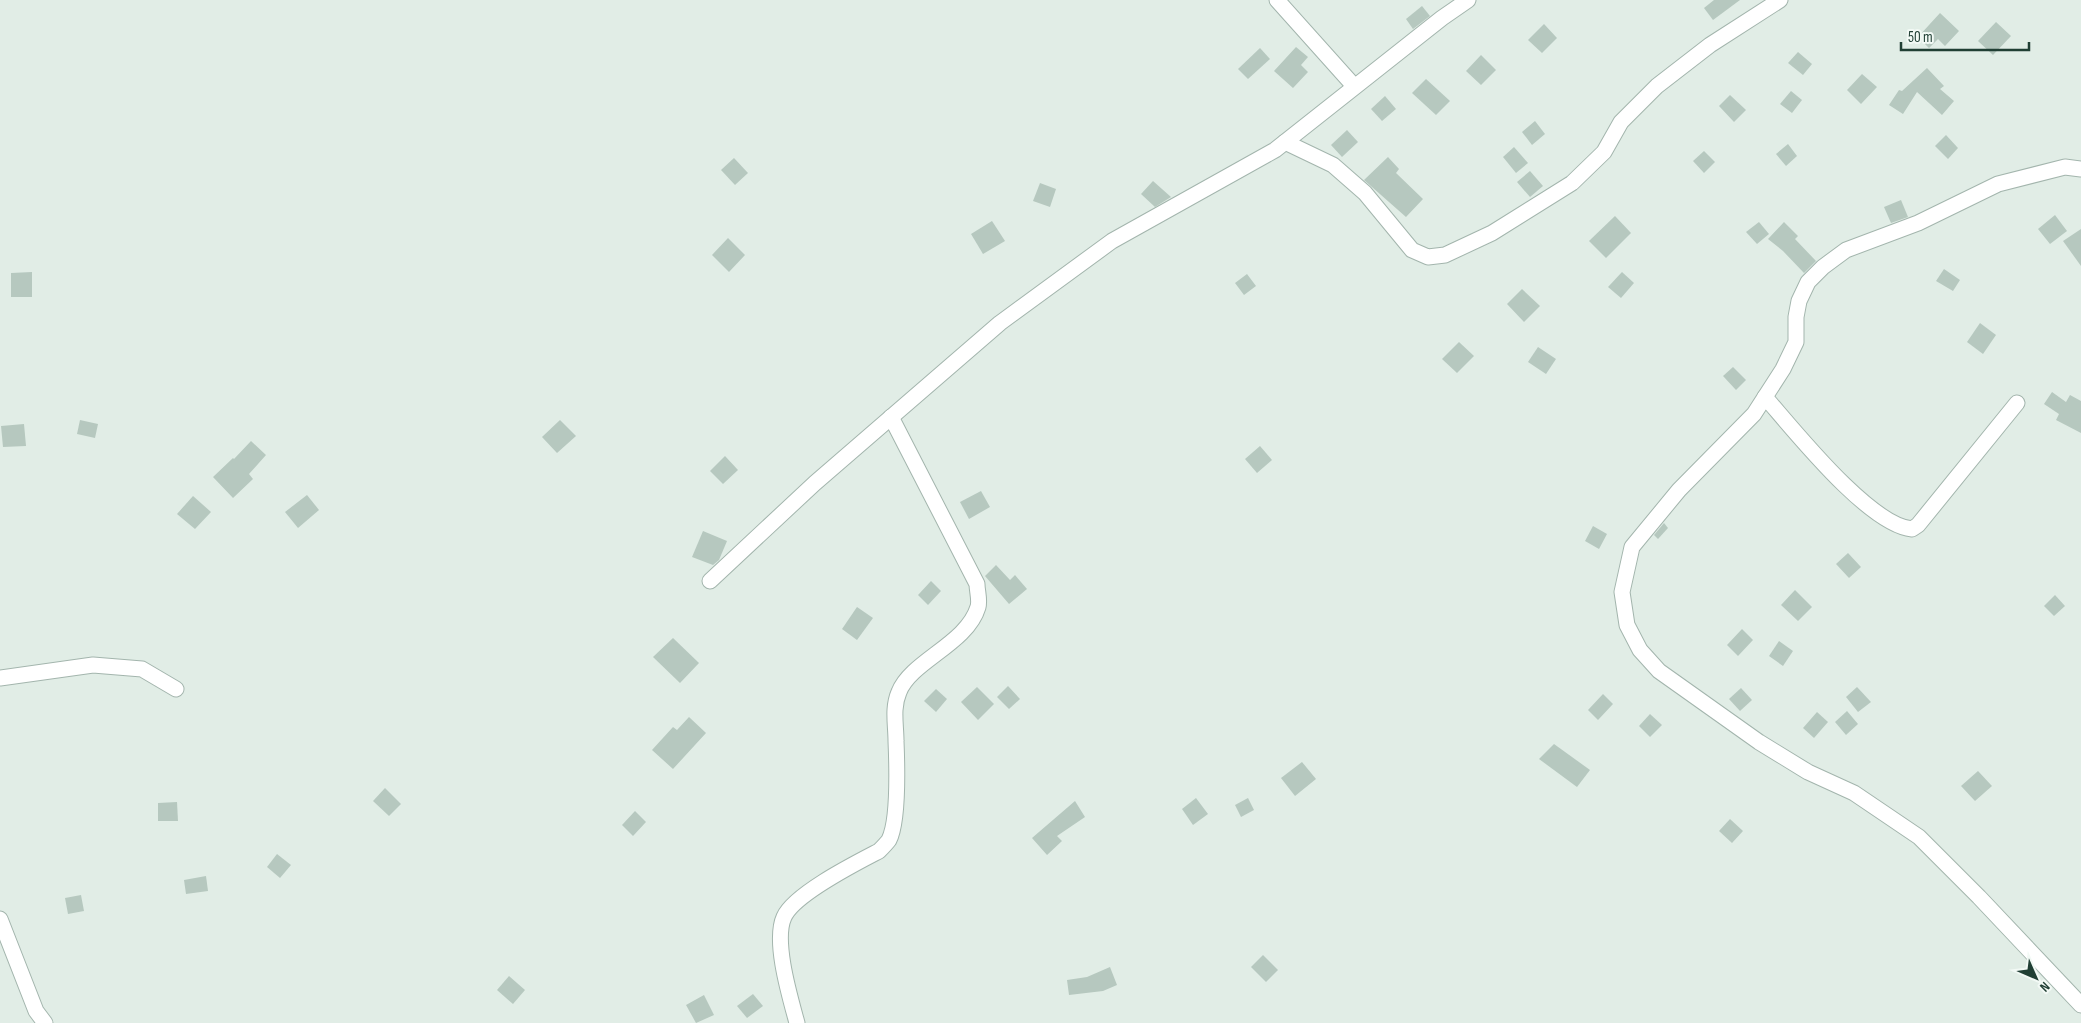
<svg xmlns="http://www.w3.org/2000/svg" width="2081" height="1023" viewBox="0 0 2081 1023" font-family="'Sofia Sans Condensed',sans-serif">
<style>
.building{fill:#b6c8bf}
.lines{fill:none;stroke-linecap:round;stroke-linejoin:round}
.street-casing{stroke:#a3b5ad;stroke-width:17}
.street{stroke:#fff;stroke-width:15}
</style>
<rect width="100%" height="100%" fill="#e1ede6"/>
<g class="building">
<polygon points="1714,0 1740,0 1713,20 1704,8"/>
<polygon points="1422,6 1430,16 1413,29 1406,19"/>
<polygon points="1940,13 1959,31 1945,46 1938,39 1929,48 1918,37"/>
<polygon points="1996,22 2011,36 1993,55 1978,41"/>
<polygon points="1544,24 1557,38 1542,53 1528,40"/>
<polygon points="1296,47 1308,57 1301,65 1308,72 1293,88 1274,71"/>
<polygon points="1260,48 1270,59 1248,79 1238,69"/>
<polygon points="1798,52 1812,64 1803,75 1788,63"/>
<polygon points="1481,55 1496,70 1481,85 1466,71"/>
<polygon points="1927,68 1944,86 1940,89 1954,101 1942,115 1917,92 1903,114 1889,105 1899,90 1902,91"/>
<polygon points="1862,74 1877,87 1861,104 1847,90"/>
<polygon points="1426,79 1450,101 1436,115 1412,93"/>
<polygon points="1791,91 1802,100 1792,113 1780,104"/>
<polygon points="1730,95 1746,110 1734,122 1719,106"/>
<polygon points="1385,96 1396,109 1382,121 1371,109"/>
<polygon points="1535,121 1545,134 1532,145 1522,132"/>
<polygon points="1347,130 1358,142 1342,157 1331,145"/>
<polygon points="1946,135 1958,148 1948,159 1935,146"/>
<polygon points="1788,144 1797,156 1786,166 1776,154"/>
<polygon points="1514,147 1528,163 1516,173 1503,157"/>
<polygon points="1704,151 1715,162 1704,173 1693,161"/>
<polygon points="1388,157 1399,169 1396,173 1423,199 1406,217 1364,180"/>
<polygon points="734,158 748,173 735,185 721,170"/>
<polygon points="1530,171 1543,186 1530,197 1517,182"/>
<polygon points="1153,181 1171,197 1155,207 1141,194"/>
<polygon points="1040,183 1056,189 1050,207 1033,201"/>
<polygon points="1901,200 1908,217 1891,223 1884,207"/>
<polygon points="2055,215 2067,231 2050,244 2038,229"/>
<polygon points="1615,216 1631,233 1606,258 1589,241"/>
<polygon points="992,221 1005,241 983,254 971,234"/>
<polygon points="1759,222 1769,234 1757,244 1746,232"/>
<polygon points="1784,222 1798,236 1795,239 1816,261 1804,273 1783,251 1768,239"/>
<polygon points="2081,229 2081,266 2063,241"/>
<polygon points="728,238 745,255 729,272 712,255"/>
<polygon points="1944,269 1960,280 1953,291 1936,281"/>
<polygon points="32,272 32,297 11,297 11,273"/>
<polygon points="1622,272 1634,283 1621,298 1608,287"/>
<polygon points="1247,274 1256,286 1244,295 1235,283"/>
<polygon points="1522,289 1540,306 1524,322 1507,304"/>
<polygon points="1980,323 1996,335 1983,354 1967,342"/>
<polygon points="1459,342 1474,356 1457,373 1442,359"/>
<polygon points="1538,347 1556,359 1546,374 1528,362"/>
<polygon points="1733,367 1746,380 1736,390 1723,376"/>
<polygon points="2052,392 2066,402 2070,395 2081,401 2081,433 2056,420 2059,414 2044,404"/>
<polygon points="80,420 98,424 95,438 77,434"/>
<polygon points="560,420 576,436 557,453 542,437"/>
<polygon points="24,424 26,446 3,447 1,426"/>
<polygon points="251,441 266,455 249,474 253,479 233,498 213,477 233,458 234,459"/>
<polygon points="1260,446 1272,460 1257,473 1245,459"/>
<polygon points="725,456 738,470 723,484 710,471"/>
<polygon points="981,491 990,507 969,519 960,502"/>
<polygon points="307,495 319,510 298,528 285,512"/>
<polygon points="193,496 211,512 195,529 177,514"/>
<polygon points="1664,523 1668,528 1658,539 1654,535"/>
<polygon points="1593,526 1607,534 1599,549 1585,541"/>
<polygon points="703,531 727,541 719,560 713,565 692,557"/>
<polygon points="1848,553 1861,567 1849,578 1836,564"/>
<polygon points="996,565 1010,580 1015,575 1027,589 1009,604 985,576"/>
<polygon points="931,581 941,591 928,605 918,595"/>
<polygon points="1795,590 1812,607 1798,621 1781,605"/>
<polygon points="2055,595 2065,606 2054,616 2044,606"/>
<polygon points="857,607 873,618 857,640 842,629"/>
<polygon points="1742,629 1753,640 1738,656 1727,645"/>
<polygon points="673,638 699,663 680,683 653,657"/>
<polygon points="1779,641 1793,651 1783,666 1769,656"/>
<polygon points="1008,686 1020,699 1009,709 997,697"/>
<polygon points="977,687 994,704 978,720 961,702"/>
<polygon points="1857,687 1871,702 1858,712 1846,697"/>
<polygon points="1741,688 1752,700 1740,711 1729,699"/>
<polygon points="936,689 947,699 936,712 924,701"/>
<polygon points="1603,694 1613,704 1598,720 1588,710"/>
<polygon points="1847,711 1858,724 1846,735 1835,722"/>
<polygon points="1817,712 1828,722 1814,738 1803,728"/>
<polygon points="1650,714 1662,725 1650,737 1639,726"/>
<polygon points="689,717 706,733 673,769 652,750 673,727 677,730"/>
<polygon points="1554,744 1590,770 1577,787 1539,759"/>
<polygon points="1302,762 1316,779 1295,796 1281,778"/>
<polygon points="1978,771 1992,786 1975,801 1961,786"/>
<polygon points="385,788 401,804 389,816 373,801"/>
<polygon points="1196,798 1208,814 1193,825 1182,809"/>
<polygon points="1248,798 1254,810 1241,817 1235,805"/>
<polygon points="1075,801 1085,817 1057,836 1062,841 1047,855 1032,838"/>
<polygon points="177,802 178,821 158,821 158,803"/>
<polygon points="635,811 646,822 633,836 622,825"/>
<polygon points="1730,819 1743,831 1732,843 1719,831"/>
<polygon points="277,854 291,865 280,878 267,867"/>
<polygon points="206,876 208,891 186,894 184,880"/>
<polygon points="81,895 84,911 68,914 65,898"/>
<polygon points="1263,955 1278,970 1266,982 1251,967"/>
<polygon points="1110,967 1117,985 1103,991 1069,995 1067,980 1087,977"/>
<polygon points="509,976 525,990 513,1004 497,990"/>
<polygon points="753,994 763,1006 747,1018 737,1006"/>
<polygon points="704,995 714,1015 696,1023 686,1005"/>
</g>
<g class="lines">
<g class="street-casing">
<g id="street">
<polyline points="1277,0 1354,86"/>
<polyline points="1285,142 1333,165 1365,193 1412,250 1428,257 1445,255 1492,233 1572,183 1604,152 1621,122 1657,86 1710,45 1780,0"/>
<polyline points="2081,169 2065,167 1998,184 1918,223 1846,250 1823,267 1808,282 1799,301 1796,317 1796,342 1783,369 1754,414 1679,490 1632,547 1622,592 1627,625 1640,650 1659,671 1759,742 1808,772 1854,793 1919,837 1979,897 2081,1005"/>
<path d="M1765,397C1794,430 1869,525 1912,529L1918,525L2017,403"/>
<polyline points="710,581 815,483 1000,323 1112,241 1275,150 1442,18 1468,0"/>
<polyline points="0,678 93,665 142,669 176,689"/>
<polyline points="0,919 36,1011 45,1023"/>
<path d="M797,1023C790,997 773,941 784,917C794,894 856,863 879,851C882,848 886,844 889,840C899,820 897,765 896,741C896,725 892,708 899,692C911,661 967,644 978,607C980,600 977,591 977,584L891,417"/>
</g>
</g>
<use href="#street" class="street"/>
</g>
<g transform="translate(2036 978) rotate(135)" stroke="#f2f9f5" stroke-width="4" paint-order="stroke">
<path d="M0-4L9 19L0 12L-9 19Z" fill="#203f34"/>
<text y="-8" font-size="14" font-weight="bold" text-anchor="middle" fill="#203f34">N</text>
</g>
<path d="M1901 42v8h128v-8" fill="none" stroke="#203f34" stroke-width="2.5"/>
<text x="1908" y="42" font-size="15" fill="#203f34" stroke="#f2f9f5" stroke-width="4" paint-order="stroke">50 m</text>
</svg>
